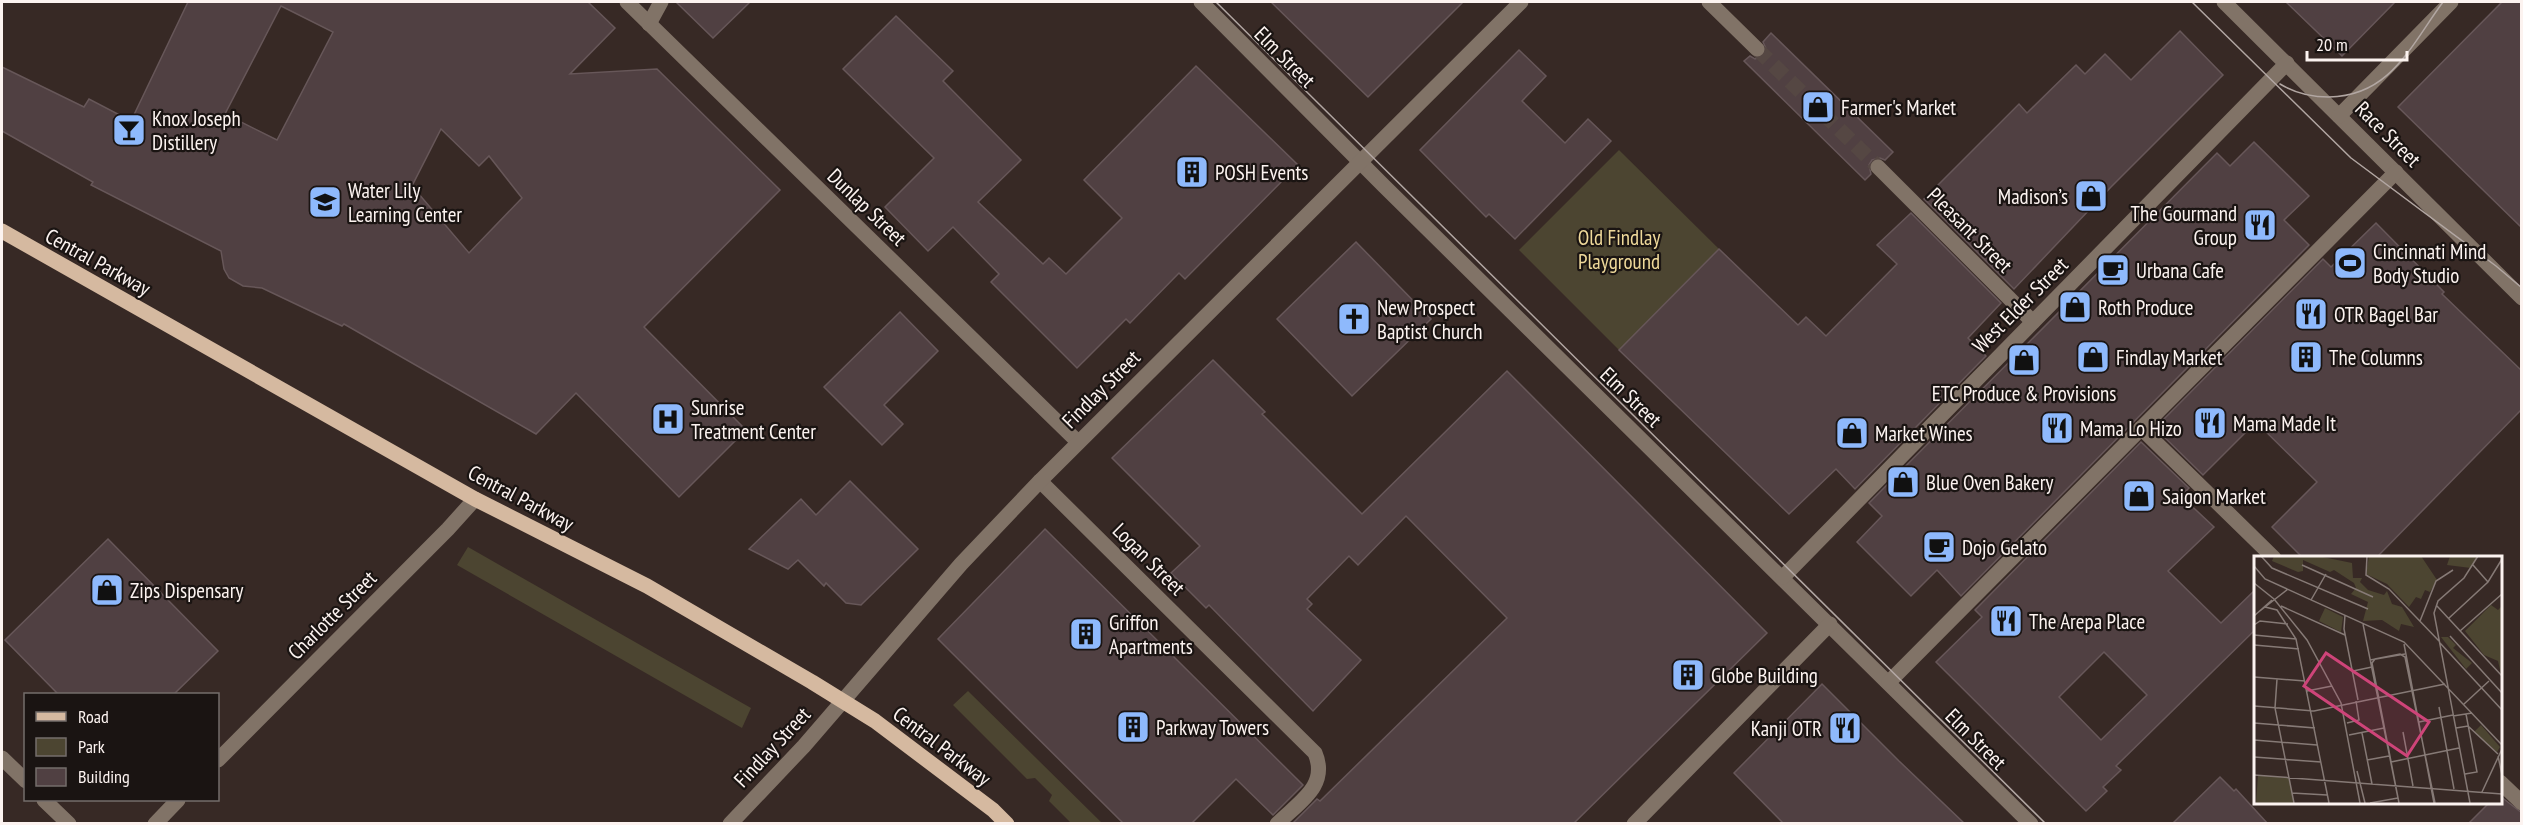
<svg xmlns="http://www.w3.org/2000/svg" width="2523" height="825" viewBox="0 0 2523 825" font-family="'PT Sans Narrow',sans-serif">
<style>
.green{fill:#4c4531}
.building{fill:#504042;stroke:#675759;stroke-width:1.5;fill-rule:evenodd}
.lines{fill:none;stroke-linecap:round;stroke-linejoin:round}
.minor-tunnel{stroke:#554743;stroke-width:15;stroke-dasharray:15 8;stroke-linecap:butt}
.minor{stroke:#817367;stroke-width:15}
.major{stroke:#d5b9a0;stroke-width:15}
.tram{stroke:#b2a7a3;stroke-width:1.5}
.labels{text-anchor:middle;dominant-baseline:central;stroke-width:4.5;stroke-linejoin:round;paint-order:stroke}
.street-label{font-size:21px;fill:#fcf3f0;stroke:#1a1412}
.poi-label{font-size:21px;fill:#fcf3f0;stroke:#1a1412;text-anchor:start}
.park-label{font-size:21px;fill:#efd99a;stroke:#1a1412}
.inset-road{fill:none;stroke:#867a76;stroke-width:1.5}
.view{fill:#ce4479;fill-opacity:0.15;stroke:#ce4479;stroke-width:3}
.inset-edge{fill:none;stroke:#fcf3f0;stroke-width:3}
</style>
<rect width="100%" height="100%" fill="#372925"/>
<g class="green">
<polygon points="1619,150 1719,249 1619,350 1519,250"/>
<polygon points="468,547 751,708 742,728 457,565"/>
<polygon points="968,691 1102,823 1071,823 1049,801 1052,795 1035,778 1027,779 953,705"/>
</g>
<g class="building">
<path d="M188,2H588L615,28L570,74L657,69L780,190L644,327L746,430L679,497L576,393L536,434L344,324L342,326L262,288L243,286L229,278L224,269L221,251L91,185L93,182L2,131V67L84,107L89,99L131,121ZM281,6L333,32L277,140L225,114ZM441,129L479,166L489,156L522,198L469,253L412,186Z"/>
<polygon points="676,2 750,2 713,38"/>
<polygon points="1271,2 1463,2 1368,97"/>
<polygon points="2286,2 2395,2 2342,56"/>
<polygon points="2502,2 2522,2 2522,228 2398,107"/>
<polygon points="896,16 953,71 943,81 1021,160 978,202 1043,264 1049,258 1066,274 1122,218 1084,180 1196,66 1298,165 1185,279 1179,273 1130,323 1126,319 1077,368 991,282 999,274 953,227 928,251 885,207 934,158 843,69"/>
<polygon points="2180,31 2223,75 2111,187 2014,289 1924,199 2019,104 2027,113 2076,65 2085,74 2105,54 2131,80"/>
<polygon points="1771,33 1893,152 1885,160 1880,158 1872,160 1869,165 1871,174 1865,180 1744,61 1750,56 1755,59 1764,56 1767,51 1763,42"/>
<polygon points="1519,50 1546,76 1522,101 1565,143 1588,119 1611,141 1515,239 1489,214 1486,217 1420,150"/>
<polygon points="2254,142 2309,196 2284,220 2309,245 1961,596 1937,570 1911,596 1857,542 1882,516 1869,503 2217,153 2230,166"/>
<polygon points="1911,213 2001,303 1968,338 1986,356 1855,489 1836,469 1789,514 1619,350 1719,249 1798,325 1806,317 1826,336 1897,264 1877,245"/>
<polygon points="2376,223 2444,292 2442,294 2522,371 2522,409 2376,558 2303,558 2272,527 2317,482 2256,422 2203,475 2155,428 2323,259 2331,267"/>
<polygon points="1356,242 1431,319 1352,396 1277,319"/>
<polygon points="900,312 938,351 884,405 903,424 882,445 824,387"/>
<polygon points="1213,360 1265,412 1262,414 1362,514 1507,371 1767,633 1573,824 1292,824 1317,799 1320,801 1507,618 1406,516 1358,565 1349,556 1307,599 1312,604 1307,609 1361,660 1313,711 1209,605 1206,608 1171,573 1200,546 1112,458"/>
<path d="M2141,442L2189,488L2181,496L2214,527L2168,571L2221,623L2256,589V629L2116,766L2121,770L2103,787L2107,791L2086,811L1936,662L1982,617L1975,610ZM2104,652L2147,695L2101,740L2059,697Z"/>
<polygon points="850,481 918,549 861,605 846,603 826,583 824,586 798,560 788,569 749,549 801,499 816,515"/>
<polygon points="1045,529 1303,785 1273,815 1236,779 1191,824 1124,824 938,639"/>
<polygon points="108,539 218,651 174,694 58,694 5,640"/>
<polygon points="1822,684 1899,761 1965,824 1784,824 1734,773"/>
<polygon points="2220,777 2234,791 2236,789 2268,824 2172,824"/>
<polygon points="2500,796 2522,813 2522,824 2468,824 2490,802 2500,802"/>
</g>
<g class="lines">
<polyline class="minor-tunnel" points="1757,49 1878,167"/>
<g class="minor">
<polyline points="627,2 1078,442"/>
<polyline points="1201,2 1384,186 2031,824"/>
<polyline points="1709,2 1757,49"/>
<polyline points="2224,2 2522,298"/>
<polyline points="649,24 661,2"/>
<polyline points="2339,116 2451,2"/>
<polyline points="1878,167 2033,322"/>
<polyline points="2141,428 2274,558"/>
<path d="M1040,481L1315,753C1329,786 1299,802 1277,824"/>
<polyline points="1783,577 2287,63"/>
<polyline points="1889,682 2396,172"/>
<polyline points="2,758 26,781"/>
<polyline points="218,760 448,529 475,499"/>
<polyline points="2500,782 2522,803"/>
<polyline points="44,800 69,824"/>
<polyline points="155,824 178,800"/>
<polyline points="730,824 804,746 961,564 1040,481 1521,2"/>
<polyline points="1634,824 1830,624"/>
</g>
<polyline class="major" points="2,231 475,499 647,586 812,682 875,721 993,810 1007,824"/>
<g class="tram">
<polyline points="1216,2 2046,824"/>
<polyline points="2192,2 2351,158 2496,266 2522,288"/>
<path d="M2280,84C2295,93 2312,97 2329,97C2391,96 2411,45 2443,2"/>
</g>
</g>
<defs>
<g id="shop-square" transform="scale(1.725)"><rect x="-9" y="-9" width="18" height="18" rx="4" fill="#8eb9fc" stroke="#1a1412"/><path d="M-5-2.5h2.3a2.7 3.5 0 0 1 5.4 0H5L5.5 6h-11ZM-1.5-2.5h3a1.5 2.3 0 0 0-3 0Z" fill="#111"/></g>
<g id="bar-square" transform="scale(1.725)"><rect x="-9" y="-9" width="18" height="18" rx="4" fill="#8eb9fc" stroke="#1a1412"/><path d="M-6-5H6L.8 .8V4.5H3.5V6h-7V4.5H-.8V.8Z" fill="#111"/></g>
<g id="building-square" transform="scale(1.725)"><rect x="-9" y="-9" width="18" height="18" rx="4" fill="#8eb9fc" stroke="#1a1412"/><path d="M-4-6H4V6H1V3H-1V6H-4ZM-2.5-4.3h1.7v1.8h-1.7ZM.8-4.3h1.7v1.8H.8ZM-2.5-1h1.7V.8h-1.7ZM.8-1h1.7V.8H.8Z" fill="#111"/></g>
<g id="school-square" transform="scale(1.725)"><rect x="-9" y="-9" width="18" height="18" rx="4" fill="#8eb9fc" stroke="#1a1412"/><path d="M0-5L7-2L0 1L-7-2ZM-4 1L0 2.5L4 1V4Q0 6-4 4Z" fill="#111"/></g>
<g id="restaurant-square" transform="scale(1.725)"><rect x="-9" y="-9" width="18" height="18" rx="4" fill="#8eb9fc" stroke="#1a1412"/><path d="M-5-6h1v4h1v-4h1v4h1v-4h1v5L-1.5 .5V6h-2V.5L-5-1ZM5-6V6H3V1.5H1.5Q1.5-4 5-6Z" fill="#111"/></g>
<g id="stadium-square" transform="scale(1.725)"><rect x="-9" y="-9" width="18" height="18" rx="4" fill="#8eb9fc" stroke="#1a1412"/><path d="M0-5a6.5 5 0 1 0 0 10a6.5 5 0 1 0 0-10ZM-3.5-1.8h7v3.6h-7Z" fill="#111"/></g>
<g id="cafe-square" transform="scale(1.725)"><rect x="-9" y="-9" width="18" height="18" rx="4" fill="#8eb9fc" stroke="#1a1412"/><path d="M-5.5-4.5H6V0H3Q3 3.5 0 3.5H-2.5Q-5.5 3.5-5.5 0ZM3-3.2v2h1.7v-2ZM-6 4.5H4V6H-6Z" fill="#111"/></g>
<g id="church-square" transform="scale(1.725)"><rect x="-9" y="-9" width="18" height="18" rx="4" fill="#8eb9fc" stroke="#1a1412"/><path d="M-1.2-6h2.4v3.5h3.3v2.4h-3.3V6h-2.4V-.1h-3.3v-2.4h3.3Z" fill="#111"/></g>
<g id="hospital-square" transform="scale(1.725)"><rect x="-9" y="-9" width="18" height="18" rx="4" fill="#8eb9fc" stroke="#1a1412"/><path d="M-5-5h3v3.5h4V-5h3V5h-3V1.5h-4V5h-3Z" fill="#111"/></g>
</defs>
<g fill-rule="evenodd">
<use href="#shop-square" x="1818" y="107"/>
<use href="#bar-square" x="129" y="130"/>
<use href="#building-square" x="1192" y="172"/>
<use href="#shop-square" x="2091" y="196"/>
<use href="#school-square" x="325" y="202"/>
<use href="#restaurant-square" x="2260" y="225"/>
<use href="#stadium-square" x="2350" y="263"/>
<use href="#cafe-square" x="2113" y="270"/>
<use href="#shop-square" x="2075" y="307"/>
<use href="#restaurant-square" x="2311" y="314"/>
<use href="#church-square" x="1354" y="319"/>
<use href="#shop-square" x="2093" y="357"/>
<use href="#building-square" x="2306" y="357"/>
<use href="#shop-square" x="2024" y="360"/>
<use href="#hospital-square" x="668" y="419"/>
<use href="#restaurant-square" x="2210" y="423"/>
<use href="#restaurant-square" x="2057" y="428"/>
<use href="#shop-square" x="1852" y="433"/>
<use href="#shop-square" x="1903" y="482"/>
<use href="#shop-square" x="2139" y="496"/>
<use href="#cafe-square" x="1939" y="547"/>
<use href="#shop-square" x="107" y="590"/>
<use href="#restaurant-square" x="2006" y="621"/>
<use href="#building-square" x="1086" y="634"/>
<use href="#building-square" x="1688" y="675"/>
<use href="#building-square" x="1133" y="727"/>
<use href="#restaurant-square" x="1845" y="728"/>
</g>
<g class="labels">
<g class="street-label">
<text transform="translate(1285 57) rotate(45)">Elm Street</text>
<text transform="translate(2388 134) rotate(45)">Race Street</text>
<text transform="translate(867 207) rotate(44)">Dunlap Street</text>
<text transform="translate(1970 230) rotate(45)">Pleasant Street</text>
<text transform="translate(98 262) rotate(29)">Central Parkway</text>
<text transform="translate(2020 305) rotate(-45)">West Elder Street</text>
<text transform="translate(1101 389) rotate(-45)">Findlay Street</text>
<text transform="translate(1631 397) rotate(44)">Elm Street</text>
<text transform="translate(521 498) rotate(28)">Central Parkway</text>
<text transform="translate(1149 559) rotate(45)">Logan Street</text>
<text transform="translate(332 615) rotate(-45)">Charlotte Street</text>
<text transform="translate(1976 739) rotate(45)">Elm Street</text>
<text transform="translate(942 746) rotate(37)">Central Parkway</text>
<text transform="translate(772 747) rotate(-47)">Findlay Street</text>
</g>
<g class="poi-label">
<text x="1841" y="107">Farmer's Market</text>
<text x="152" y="118">Knox Joseph<tspan x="152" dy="24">Distillery</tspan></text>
<text x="1215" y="172">POSH Events</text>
<text x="348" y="190">Water Lily<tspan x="348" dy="24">Learning Center</tspan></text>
<text x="2068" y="196" text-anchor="end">Madison’s</text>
<text x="2237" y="213" text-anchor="end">The Gourmand<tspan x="2237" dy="24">Group</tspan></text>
<text x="2373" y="251">Cincinnati Mind<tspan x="2373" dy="24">Body Studio</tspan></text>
<text x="2136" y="270">Urbana Cafe</text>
<text x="1377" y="307">New Prospect<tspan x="1377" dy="24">Baptist Church</tspan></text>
<text x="2098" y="307">Roth Produce</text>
<text x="2334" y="314">OTR Bagel Bar</text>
<text x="2116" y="357">Findlay Market</text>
<text x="2329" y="357">The Columns</text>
<text x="2024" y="393" text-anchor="middle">ETC Produce &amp; Provisions</text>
<text x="691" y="407">Sunrise<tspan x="691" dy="24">Treatment Center</tspan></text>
<text x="2233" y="423">Mama Made It</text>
<text x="2080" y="428">Mama Lo Hizo</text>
<text x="1875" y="433">Market Wines</text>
<text x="1926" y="482">Blue Oven Bakery</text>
<text x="2162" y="496">Saigon Market</text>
<text x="1962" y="547">Dojo Gelato</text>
<text x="130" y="590">Zips Dispensary</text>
<text x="2029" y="621">The Arepa Place</text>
<text x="1109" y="622">Griffon<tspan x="1109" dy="24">Apartments</tspan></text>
<text x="1711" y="675">Globe Building</text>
<text x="1156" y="727">Parkway Towers</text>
<text x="1822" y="728" text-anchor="end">Kanji OTR</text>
</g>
<g class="park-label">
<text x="1619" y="237">Old Findlay<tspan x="1619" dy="24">Playground</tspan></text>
</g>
</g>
<g transform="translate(2254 556)">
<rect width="248" height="248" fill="#372925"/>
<path d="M20,0H64L98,7L99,22H108L106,26L114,34L130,39L133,35L138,48L148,51L160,71L147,68L145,75L128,64L109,65L114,46L97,38L102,32L100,27L80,14L76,16L49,4V15L44,16L18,5ZM115,0H167L183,24L176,36L171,34L167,43L162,41L155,51L133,28L112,18ZM196,0H224L217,12L193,9ZM237,49L244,54L247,51V118L244,105L230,99L211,75ZM71,52L89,61L87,76L65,65ZM187,81H194L202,89L199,92L218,107L212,113ZM227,169L246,191L243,196L220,176ZM4,219L35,222L40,247H2Z" fill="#4c4531"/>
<path class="inset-road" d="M7,0L18,12L114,53M113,0L112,19L135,33L185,85M48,9L119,41M219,9L234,26M0,10L11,23L150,86L248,189M0,27L20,43L53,84L87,147L106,247M57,44L72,18M27,50L91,79M183,50L248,120M11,51L23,54L42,83L75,247M2,58L34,33M91,59L90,73L104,144M0,60L18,44M195,62L234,26L248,3M166,65L182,25L199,14M109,68L145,247M0,69L6,65L34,68M206,75L248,38M0,79L42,83M196,80L248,137M186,87L248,154M150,88L180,247M0,89L45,93M116,104L151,98M99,115L118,111M0,121L51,125M23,123L21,152L40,247M53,135L78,130M210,148L235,125M0,150L60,155L191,128M185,151L200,233M199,160L218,157M165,166L199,159M0,167L61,172M93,167L105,164L102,145M202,172L214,170L244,198M149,176L159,230M108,177L118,228M95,179L130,172M0,184L63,189M244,200L248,219M0,201L67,206M113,204L135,200M137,206L205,192M103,215L111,247M211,218L223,216L212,158M0,219L248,238M228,236L248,193M38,237L73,239M116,247L144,242M145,247L118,107L121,103L146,98L151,101L181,247M216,247L180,57L184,45L210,22L224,0"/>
<path class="view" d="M72,97L175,166L153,200L50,130Z"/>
<rect width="248" height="248" class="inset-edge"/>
</g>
<rect width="2523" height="825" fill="none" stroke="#fcf3f0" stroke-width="6"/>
<rect x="24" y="693" width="195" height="108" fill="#1a1412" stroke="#746d6b" stroke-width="1.5"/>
<rect x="36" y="712" width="30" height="9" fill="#d5b9a0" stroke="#746d6b" stroke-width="1.5"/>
<text x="78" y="723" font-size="18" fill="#fcf3f0">Road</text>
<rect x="36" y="738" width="30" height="18" fill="#4c4531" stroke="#746d6b" stroke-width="1.5"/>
<text x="78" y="753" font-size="18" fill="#fcf3f0">Park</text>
<rect x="36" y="768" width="30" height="18" fill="#504042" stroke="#746d6b" stroke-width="1.5"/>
<text x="78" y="783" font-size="18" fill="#fcf3f0">Building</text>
<path d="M2307 51v9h100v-9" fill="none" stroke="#fcf3f0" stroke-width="3"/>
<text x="2316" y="51" font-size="18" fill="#fcf3f0" stroke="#1a1412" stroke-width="4.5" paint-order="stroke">20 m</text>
</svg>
